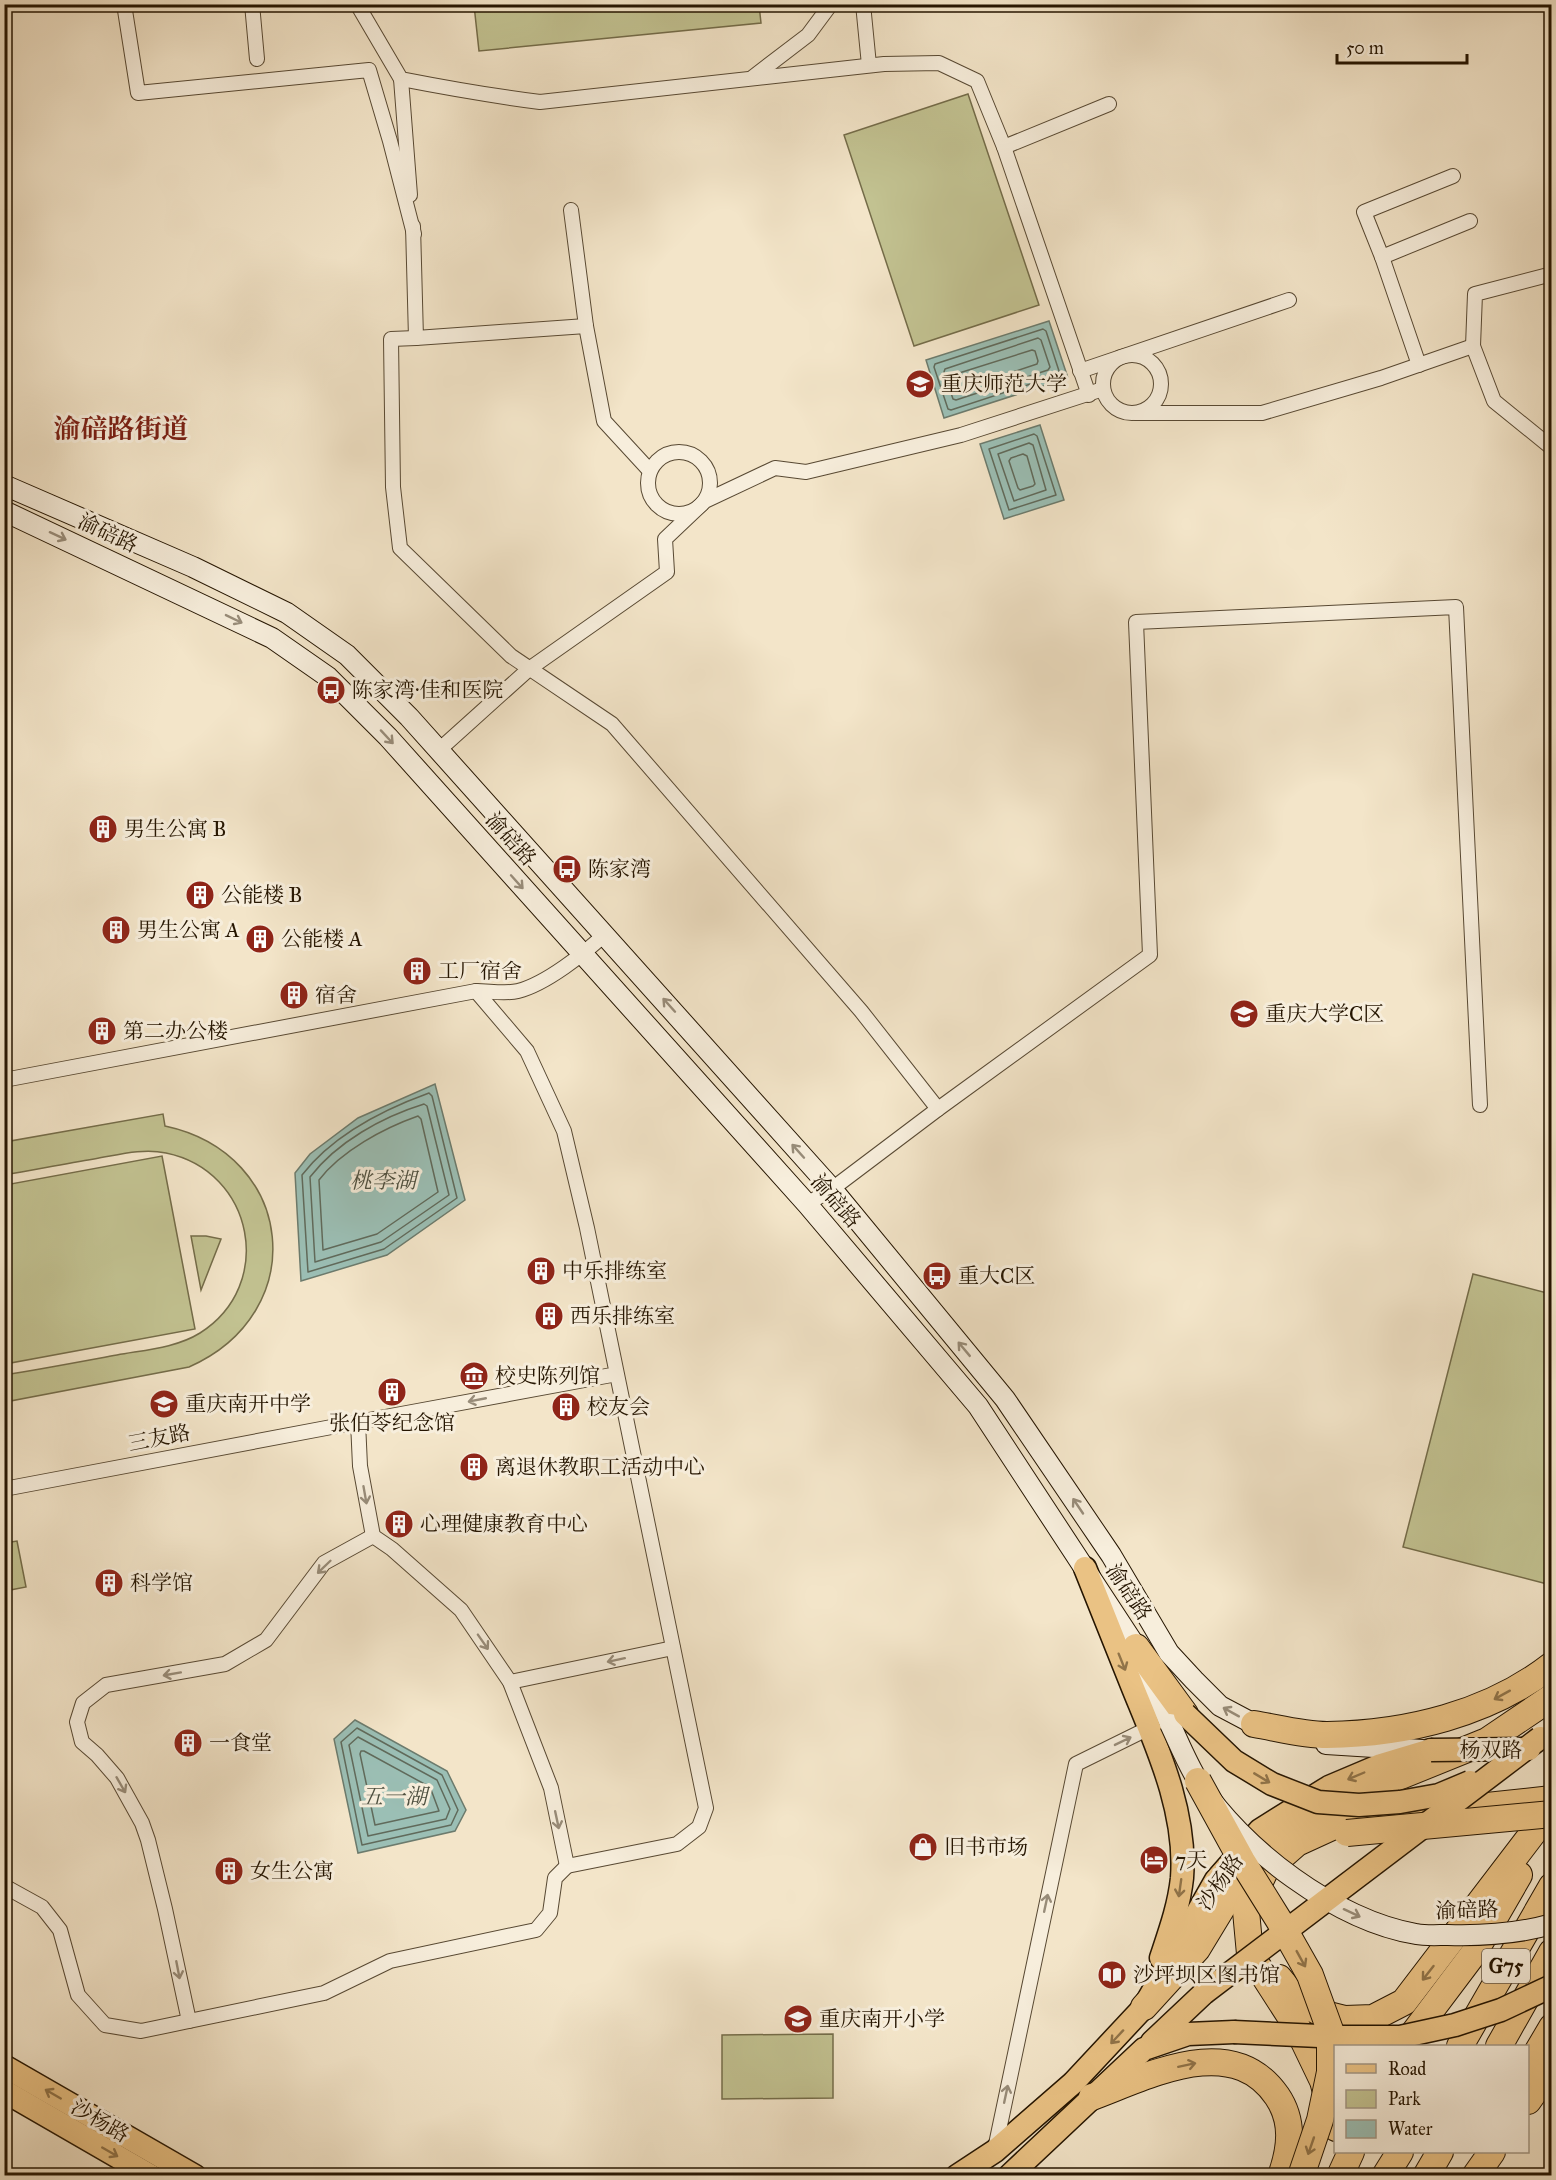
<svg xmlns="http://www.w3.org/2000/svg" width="1556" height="2180" viewBox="0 0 1556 2180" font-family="'IM FELL Great Primer','Noto Serif SC',serif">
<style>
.green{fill:#c2c291;stroke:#746c49;stroke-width:1.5}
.water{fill:#9bbfb5;stroke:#6c7b6d;stroke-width:1.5}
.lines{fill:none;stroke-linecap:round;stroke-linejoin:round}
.shore{stroke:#606a5b;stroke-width:1.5}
.minor-casing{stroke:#584933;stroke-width:16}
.secondary-casing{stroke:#251501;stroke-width:22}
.primary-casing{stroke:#251501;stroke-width:25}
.motorway-casing{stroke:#251501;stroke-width:28}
.minor{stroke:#f7eedc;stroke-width:14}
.secondary{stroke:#f7eedc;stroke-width:20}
.primary{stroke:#eac284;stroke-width:22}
.motorway{stroke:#eac284;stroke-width:26}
.secondary-bridge-casing{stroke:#251501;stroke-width:22;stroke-linecap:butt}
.primary-bridge-casing{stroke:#251501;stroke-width:25;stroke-linecap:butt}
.motorway-bridge-casing{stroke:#251501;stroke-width:28;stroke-linecap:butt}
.secondary-bridge{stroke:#f7eedc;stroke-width:20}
.primary-bridge{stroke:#eac284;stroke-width:22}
.motorway-bridge{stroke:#eac284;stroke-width:26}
.oneway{stroke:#988c79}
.oneway2{stroke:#917449}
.labels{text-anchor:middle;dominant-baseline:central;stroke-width:6;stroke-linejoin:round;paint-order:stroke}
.shield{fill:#f7eedc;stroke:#645643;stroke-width:1.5}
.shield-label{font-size:20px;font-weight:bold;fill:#251501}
.poi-label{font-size:21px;fill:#251501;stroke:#f7eedc;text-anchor:start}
.street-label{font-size:21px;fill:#251501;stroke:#f7eedc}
.water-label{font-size:22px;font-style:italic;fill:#4e5040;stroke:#f7eedc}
.district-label{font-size:27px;font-weight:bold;fill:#7a1f14;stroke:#f7eedc}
</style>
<rect width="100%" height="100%" fill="#f3e5c9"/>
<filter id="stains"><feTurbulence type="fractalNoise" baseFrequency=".00333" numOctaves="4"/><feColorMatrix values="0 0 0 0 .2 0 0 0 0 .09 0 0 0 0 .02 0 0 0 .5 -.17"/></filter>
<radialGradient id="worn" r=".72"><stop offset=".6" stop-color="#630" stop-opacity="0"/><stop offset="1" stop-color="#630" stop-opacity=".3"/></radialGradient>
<g class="green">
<polygon points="474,5 759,5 761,23 479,51"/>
<polygon points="968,94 1039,305 914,346 844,135"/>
<path d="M163,1114L165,1126C296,1154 312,1313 189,1367L5,1402V1375C42,1369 79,1362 117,1355C144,1350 176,1348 200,1333C276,1285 254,1171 166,1153C142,1148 118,1155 94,1159C64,1164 34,1170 5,1175V1142Z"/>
<polygon points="162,1156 195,1329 5,1364 5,1185"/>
<polygon points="191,1236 206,1236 221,1239 201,1290"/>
<polygon points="1473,1274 1551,1294 1551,1585 1403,1547"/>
<polygon points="17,1541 26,1587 5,1591 5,1543"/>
<polygon points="833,2034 833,2098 722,2099 722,2035"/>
</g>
<g class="water">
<polygon points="1049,321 1068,378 944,418 926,360"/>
<polygon points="1040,425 1064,500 1004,519 980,444"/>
<polygon points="435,1084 465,1200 387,1255 301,1281 295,1173 310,1154 358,1118"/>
<polygon points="355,1720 447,1771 466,1810 455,1831 358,1853 334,1739"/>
</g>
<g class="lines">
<g class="shore">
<polygon points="1043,329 1046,331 1059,371 1058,375 951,410 948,409 934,367 935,364"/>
<polygon points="1038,338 1041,340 1050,367 1048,370 956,400 953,399 944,372 945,369"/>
<polygon points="1032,350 1035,351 1038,361 1037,364 962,389 958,387 955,377 956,374"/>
<polygon points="1034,434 1037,436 1056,495 1009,510 989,449"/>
<polygon points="1029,443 1033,445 1046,490 1014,501 998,454"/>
<polygon points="1023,454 1027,456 1035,484 1033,486 1020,490 1018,488 1009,461 1011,458"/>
<path d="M429,1093L432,1096L457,1198L384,1249L308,1272L302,1175C333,1135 382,1110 429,1093Z"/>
<path d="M424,1104L427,1106L449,1195L381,1242L315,1262L310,1177C337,1142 382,1117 424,1104Z"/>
<path d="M418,1116L421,1119L438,1192L377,1234L323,1250L319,1180C341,1151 384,1128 418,1116Z"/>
<polygon points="357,1728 442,1775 458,1810 451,1825 362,1845 341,1742"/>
<polygon points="358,1737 437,1780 450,1809 446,1819 368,1836 349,1745"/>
<polygon points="361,1751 364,1751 430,1787 439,1811 375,1825 360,1754"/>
</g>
<g class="minor-casing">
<g id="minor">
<polyline points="124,4 138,93 369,70 390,141 414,234"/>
<polyline points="252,4 257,59"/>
<path d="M357,4L401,79C447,88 493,96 540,102L884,64L939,63L977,81L1004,147L1089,395"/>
<polyline points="863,4 869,65"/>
<polyline points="753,77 808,35 831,4"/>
<polyline points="401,79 410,195"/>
<polyline points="1004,147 1109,104"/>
<polyline points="571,210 586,326 604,421 650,471"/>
<polyline points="413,226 416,338 586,326"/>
<polyline points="1382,257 1470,221"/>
<polyline points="416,338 391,339 393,487 400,548 511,656 612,724 861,1011 938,1109"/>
<polyline points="1473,346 1475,294 1552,274"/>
<circle cx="1132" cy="384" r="29"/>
<polyline points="1419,365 1382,257 1364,212 1453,176"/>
<polyline points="1080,371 1289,300"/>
<polyline points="1135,413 1262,413 1381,378 1473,346 1494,401 1552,448"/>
<circle cx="679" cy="483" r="31"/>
<polyline points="439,750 529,669 667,572 665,539 705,501 775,468 806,472 961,435 1103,389"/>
<polyline points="476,991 527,1051 564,1131 587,1228 706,1808 699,1827 677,1844 567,1866 551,1788 510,1682 461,1610 392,1549 373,1536 360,1466 358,1422 617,1374"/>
<path d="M4,1080L476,991C489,991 506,994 518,991C546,984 585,953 605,934"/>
<polyline points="807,1204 832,1189 938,1109 1150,955 1136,622 1456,607 1480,1105"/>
<polyline points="4,1489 358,1422"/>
<polyline points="510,1682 673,1648"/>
<polyline points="4,1886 42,1907 60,1930 78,1995 105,2025 141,2031 189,2021 165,1909 148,1840 142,1823 117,1778 97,1755 82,1742 77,1722 83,1703 106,1685 225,1664 266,1640 324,1563 373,1536"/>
<polyline points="189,2021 324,1993 390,1961 536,1930 550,1913 555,1878 567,1866"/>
<polyline points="995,2149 1076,1764 1149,1728"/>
</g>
</g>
<g class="secondary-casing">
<g id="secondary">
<polyline points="4,485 193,567 287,613 347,655 409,717 832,1189 1005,1399 1111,1555 1169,1653 1194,1680 1220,1706 1254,1724 1265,1728"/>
<polyline points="4,511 272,638 328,677 388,737 807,1204 978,1406 1136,1647 1170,1724"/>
<polyline points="1326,1744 1422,1750"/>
</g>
</g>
<g class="primary-casing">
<g id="primary">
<path d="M1085,1568C1101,1608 1117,1648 1133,1688C1157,1747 1187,1812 1182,1878C1179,1906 1170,1931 1161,1958"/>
<polyline points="1152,2042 1204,1993"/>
<polyline points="4,2066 195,2176"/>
<polyline points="4,2091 151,2176"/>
<polyline points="957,2176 995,2151 1073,2083 1144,2007 1216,1880 1260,1830 1329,1787 1381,1765 1431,1750"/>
<polyline points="1009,2176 1144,2049 1188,2034 1234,2032"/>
</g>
</g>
<g class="motorway-casing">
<g id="motorway">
<polyline points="1136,1647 1185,1714"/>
<path d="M1254,1724C1278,1728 1303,1735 1327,1735C1406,1734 1489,1714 1552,1665"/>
<polyline points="1279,1978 1298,2001 1321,2013 1345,2019 1373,2018 1404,2002 1552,1808"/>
<polyline points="1144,2007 1197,1949 1231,1893 1272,1840 1324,1807 1487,1741 1552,1697"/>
<polyline points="1404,2046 1474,1953 1519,1875"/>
<polyline points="1460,2046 1552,1886"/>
<polyline points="1499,2046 1552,1952"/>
<polyline points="1528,2068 1552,2027"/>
<path d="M1092,2097C1149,2076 1232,2031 1277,2096C1294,2121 1291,2148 1281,2176"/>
<polyline points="1528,2101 1552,2067"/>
<polyline points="1336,2128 1323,2081 1297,2027 1250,1954 1246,1911 1265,1871 1297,1843 1345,1821 1552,1799"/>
<polyline points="1340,2176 1351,2152"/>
<polyline points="1385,2176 1400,2152"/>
<polyline points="1426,2176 1440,2152"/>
<polyline points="1475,2176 1492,2152"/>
</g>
</g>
<use href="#minor" class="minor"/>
<use href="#secondary" class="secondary"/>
<use href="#primary" class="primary"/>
<use href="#motorway" class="motorway"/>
<g class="secondary-bridge-casing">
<path id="secondary-bridge" d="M1170,1724C1179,1743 1187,1763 1198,1781C1241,1849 1337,1921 1416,1934C1426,1936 1438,1935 1448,1935C1483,1936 1517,1934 1552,1924"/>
</g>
<g class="primary-bridge-casing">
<g id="primary-bridge">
<polyline points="1185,1714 1234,1761 1272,1784 1318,1802 1359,1805 1400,1802 1439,1795 1470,1782"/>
<polyline points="1431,1750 1529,1749"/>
<polyline points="1204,1993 1540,1738"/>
<polyline points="1234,2032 1341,2037 1400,2037 1455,2025 1501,2010 1552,1986"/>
</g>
</g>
<g class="motorway-bridge-casing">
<g id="motorway-bridge">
<polyline points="1198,1781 1242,1861 1280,1922 1310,1975 1330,2030 1330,2072 1320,2120 1301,2176"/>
<polyline points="1347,1833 1552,1814"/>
</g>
</g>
<use href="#secondary-bridge" class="secondary-bridge"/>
<use href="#primary-bridge" class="primary-bridge"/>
<use href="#motorway-bridge" class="motorway-bridge"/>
</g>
<defs><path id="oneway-shaft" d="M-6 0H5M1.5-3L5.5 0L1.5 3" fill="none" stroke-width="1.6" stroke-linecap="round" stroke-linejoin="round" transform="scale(1.5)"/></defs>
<g class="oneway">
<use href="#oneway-shaft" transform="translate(58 536) rotate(25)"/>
<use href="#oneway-shaft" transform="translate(234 619) rotate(26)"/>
<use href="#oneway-shaft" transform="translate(387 737) rotate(47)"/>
<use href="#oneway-shaft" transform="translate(517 882) rotate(48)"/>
<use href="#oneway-shaft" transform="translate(669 1005) rotate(-132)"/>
<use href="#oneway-shaft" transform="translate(798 1151) rotate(-132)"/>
<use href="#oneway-shaft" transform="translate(964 1349) rotate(-130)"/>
<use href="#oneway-shaft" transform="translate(477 1400) rotate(169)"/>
<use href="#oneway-shaft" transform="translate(365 1495) rotate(80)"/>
<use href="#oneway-shaft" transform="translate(1078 1506) rotate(-124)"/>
<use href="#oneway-shaft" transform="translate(324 1567) rotate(136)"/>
<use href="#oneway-shaft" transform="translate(483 1642) rotate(55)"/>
<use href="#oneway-shaft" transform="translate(616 1660) rotate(168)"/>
<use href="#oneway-shaft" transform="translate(172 1674) rotate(170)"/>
<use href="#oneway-shaft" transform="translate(1231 1712) rotate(-151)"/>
<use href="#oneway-shaft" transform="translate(1123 1741) rotate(-26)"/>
<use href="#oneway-shaft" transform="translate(121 1785) rotate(60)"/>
<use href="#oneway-shaft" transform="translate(557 1820) rotate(78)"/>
<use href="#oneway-shaft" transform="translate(1046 1903) rotate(-78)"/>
<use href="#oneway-shaft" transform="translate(1352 1913) rotate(25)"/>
<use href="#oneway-shaft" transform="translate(178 1970) rotate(79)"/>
<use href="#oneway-shaft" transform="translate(1006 2094) rotate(-78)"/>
</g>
<g class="oneway2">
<use href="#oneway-shaft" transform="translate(1122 1662) rotate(68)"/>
<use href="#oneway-shaft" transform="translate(1502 1695) rotate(151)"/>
<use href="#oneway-shaft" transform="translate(1356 1776) rotate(157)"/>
<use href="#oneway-shaft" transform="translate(1262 1778) rotate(31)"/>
<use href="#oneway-shaft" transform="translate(1180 1888) rotate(98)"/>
<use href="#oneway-shaft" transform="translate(1301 1959) rotate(61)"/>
<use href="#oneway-shaft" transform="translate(1428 1973) rotate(128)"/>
<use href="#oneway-shaft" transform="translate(1117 2037) rotate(133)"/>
<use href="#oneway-shaft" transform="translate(1187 2065) rotate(-12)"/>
<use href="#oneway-shaft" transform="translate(53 2094) rotate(-150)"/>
<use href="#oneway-shaft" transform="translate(1311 2146) rotate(109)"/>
<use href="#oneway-shaft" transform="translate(110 2152) rotate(30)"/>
</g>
<defs>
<g id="university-disc" transform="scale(1.5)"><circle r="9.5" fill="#8f2418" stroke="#f7eedc"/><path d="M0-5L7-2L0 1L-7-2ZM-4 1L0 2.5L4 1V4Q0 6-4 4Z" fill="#fff"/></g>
<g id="bus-disc" transform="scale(1.5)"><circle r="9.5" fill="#8f2418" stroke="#f7eedc"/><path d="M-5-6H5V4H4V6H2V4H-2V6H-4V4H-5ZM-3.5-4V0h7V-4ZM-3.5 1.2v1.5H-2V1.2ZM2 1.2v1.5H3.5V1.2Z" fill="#fff"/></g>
<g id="building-disc" transform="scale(1.5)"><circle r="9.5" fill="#8f2418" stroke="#f7eedc"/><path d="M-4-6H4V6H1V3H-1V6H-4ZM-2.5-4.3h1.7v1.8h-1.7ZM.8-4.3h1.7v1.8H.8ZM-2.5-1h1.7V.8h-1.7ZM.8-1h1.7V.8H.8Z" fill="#fff"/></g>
<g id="museum-disc" transform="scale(1.5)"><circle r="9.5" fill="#8f2418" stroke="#f7eedc"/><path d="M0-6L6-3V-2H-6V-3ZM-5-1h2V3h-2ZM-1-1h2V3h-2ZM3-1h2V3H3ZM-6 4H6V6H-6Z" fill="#fff"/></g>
<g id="school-disc" transform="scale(1.5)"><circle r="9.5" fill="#8f2418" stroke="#f7eedc"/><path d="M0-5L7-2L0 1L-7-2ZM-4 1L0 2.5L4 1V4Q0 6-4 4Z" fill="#fff"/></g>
<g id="shop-disc" transform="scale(1.5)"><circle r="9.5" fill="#8f2418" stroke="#f7eedc"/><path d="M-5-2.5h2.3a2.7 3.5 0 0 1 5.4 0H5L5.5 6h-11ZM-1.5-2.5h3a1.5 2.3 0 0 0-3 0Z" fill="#fff"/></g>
<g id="hotel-disc" transform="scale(1.5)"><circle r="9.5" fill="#8f2418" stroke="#f7eedc"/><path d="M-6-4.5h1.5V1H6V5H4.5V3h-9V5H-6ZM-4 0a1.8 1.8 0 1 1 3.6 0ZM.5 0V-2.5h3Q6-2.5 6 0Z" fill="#fff"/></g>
<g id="library-disc" transform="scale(1.5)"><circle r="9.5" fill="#8f2418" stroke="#f7eedc"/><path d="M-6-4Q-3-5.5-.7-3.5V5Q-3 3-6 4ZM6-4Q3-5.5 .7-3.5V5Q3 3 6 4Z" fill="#fff"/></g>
</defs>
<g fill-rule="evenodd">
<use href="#university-disc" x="920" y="384"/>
<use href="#bus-disc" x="331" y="690"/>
<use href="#building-disc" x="103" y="829"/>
<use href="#bus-disc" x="567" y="869"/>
<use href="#building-disc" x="200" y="895"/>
<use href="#building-disc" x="116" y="930"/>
<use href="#building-disc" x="260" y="939"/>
<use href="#building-disc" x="417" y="971"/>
<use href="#building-disc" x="294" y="995"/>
<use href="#university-disc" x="1244" y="1014"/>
<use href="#building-disc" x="102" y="1031"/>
<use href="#building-disc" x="541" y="1271"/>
<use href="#bus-disc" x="937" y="1276"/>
<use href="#building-disc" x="549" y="1316"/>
<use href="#museum-disc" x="474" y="1376"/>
<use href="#building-disc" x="392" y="1392"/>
<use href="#school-disc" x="164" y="1404"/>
<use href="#building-disc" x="566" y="1407"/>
<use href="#building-disc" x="474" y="1467"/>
<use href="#building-disc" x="399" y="1524"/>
<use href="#building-disc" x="109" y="1583"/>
<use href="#building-disc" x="188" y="1743"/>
<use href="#shop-disc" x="923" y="1847"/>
<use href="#hotel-disc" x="1154" y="1860"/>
<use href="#building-disc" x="229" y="1871"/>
<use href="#library-disc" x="1112" y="1975"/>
<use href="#school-disc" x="798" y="2019"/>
</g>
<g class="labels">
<rect class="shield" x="1482" y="1949" width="48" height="34" rx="4.5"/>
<g class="shield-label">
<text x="1506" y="1966">G75</text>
</g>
<g class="poi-label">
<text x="941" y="384">重庆师范大学</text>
<text x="352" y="690">陈家湾·佳和医院</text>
<text x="124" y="829">男生公寓 B</text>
<text x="588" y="869">陈家湾</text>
<text x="221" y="895">公能楼 B</text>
<text x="137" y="930">男生公寓 A</text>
<text x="281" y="939">公能楼 A</text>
<text x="438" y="971">工厂宿舍</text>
<text x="315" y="995">宿舍</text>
<text x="1265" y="1014">重庆大学C区</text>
<text x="123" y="1031">第二办公楼</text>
<text x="562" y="1271">中乐排练室</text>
<text x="958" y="1276">重大C区</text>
<text x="570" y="1316">西乐排练室</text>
<text x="495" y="1376">校史陈列馆</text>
<text x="185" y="1404">重庆南开中学</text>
<text x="587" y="1407">校友会</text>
<text x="392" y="1423" text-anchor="middle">张伯苓纪念馆</text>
<text x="495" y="1467">离退休教职工活动中心</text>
<text x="420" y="1524">心理健康教育中心</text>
<text x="130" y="1583">科学馆</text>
<text x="209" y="1743">一食堂</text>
<text x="944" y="1847">旧书市场</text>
<text x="1175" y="1860">7天</text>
<text x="250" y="1871">女生公寓</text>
<text x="1133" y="1975">沙坪坝区图书馆</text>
<text x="819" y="2019">重庆南开小学</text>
</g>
<g class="street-label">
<text transform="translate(108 533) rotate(25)">渝碚路</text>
<text transform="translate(511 839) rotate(48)">渝碚路</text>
<text transform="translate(836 1201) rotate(49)">渝碚路</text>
<text transform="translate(159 1438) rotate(-11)">三友路</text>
<text transform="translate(1129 1592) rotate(56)">渝碚路</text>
<text x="1491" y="1750">杨双路</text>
<text transform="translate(1220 1882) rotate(-55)">沙杨路</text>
<text transform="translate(1467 1910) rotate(-2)">渝碚路</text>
<text transform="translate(100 2121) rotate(30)">沙杨路</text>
</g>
<g class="water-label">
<text x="383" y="1180">桃李湖</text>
<text x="394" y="1796">五一湖</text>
</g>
<g class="district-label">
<text x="121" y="428">渝碚路街道</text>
</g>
</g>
<rect width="1556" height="2180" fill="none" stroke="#f3e5c9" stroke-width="24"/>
<rect x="6" y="6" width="1544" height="2168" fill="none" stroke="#251501" stroke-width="3"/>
<rect x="12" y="12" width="1532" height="2156" fill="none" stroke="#251501" stroke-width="1.5"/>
<rect x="1334" y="2045" width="195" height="108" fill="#f7eedc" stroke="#a39784" stroke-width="1.5"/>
<rect x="1346" y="2064" width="30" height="9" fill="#eac284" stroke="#a39784" stroke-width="1.5"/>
<text x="1388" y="2075" font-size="18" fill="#251501">Road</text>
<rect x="1346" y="2090" width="30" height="18" fill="#c2c291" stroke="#a39784" stroke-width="1.5"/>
<text x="1388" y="2105" font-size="18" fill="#251501">Park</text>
<rect x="1346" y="2120" width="30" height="18" fill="#9bbfb5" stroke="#a39784" stroke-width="1.5"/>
<text x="1388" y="2135" font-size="18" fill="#251501">Water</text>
<path d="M1337 54v9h130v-9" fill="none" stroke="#251501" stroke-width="3"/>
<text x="1346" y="54" font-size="18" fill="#251501" stroke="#f7eedc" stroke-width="4.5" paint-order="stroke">50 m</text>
<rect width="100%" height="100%" filter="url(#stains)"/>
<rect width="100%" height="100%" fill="url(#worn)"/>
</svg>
